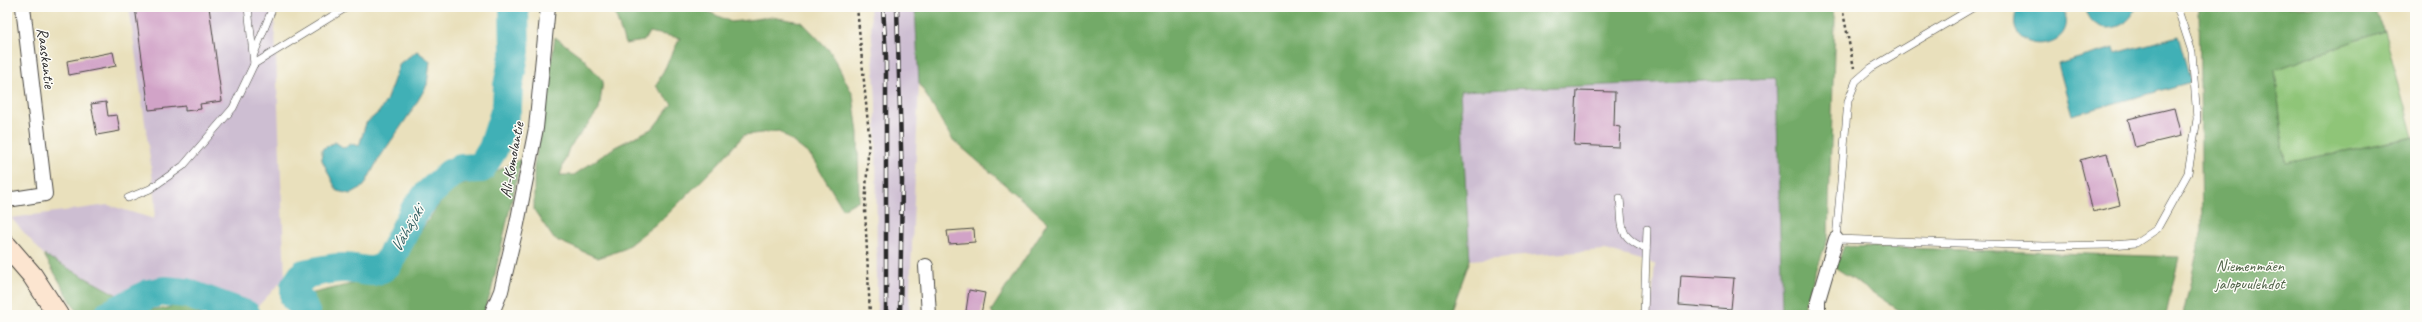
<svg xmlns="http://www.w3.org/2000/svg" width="2422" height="322" viewBox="0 0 2422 322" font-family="Caveat,sans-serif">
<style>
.industrial{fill:#cdbed2}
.green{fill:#8fc578;stroke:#5d7852}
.forest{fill:#73aa68;stroke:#4f6a4a}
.water{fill:#3fb0b6;stroke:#356e70}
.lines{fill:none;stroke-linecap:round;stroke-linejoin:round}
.river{stroke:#3fb0b6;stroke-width:30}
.building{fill:#d1a3c7}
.lane-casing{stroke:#484641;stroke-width:8}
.street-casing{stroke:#484641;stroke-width:16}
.secondary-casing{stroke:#484641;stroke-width:22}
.path{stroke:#484641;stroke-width:2.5;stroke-dasharray:3 3;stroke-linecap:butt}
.lane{stroke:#fff;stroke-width:7}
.street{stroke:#fff;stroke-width:14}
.secondary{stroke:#fce5d0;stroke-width:20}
.rail-casing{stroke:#2b2b2b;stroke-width:4.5}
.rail{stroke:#fdfcf7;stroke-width:3;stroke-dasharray:9;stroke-linecap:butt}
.labels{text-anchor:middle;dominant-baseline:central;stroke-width:3;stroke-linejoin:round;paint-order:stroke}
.street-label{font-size:16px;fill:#2b2b2b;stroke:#fdfcf7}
.park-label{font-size:16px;fill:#4e6146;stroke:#fdfcf7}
.water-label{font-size:17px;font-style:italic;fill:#336063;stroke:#fdfcf7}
</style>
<rect width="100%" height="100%" fill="#fdfcf7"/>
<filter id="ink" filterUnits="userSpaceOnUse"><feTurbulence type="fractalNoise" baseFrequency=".025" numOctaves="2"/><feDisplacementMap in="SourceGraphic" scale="8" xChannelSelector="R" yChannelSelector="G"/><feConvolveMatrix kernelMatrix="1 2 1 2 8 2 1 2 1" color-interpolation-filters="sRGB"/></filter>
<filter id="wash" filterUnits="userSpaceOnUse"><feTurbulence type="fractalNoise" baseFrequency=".012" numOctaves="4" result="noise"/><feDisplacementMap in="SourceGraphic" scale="16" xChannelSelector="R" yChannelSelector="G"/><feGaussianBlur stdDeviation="0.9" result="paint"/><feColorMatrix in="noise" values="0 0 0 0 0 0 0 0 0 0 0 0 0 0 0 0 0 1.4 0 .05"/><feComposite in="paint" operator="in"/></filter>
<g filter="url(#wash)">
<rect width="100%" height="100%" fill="#e9e0bc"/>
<g class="industrial">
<polygon points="129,7 274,7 285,278 257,307 160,280 124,299 44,255 11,218 108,205 154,219 156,202"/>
<polygon points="870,7 915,7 919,83 909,315 877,315 876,103"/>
<polygon points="1777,78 1782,310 1801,315 1651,315 1655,264 1605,250 1470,260 1460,91"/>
</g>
<polygon class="green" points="2384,30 2413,137 2285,163 2275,70"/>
<g class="forest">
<polygon points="613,7 698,7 731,22 771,17 802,22 830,51 853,95 858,133 859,200 843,209 811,156 779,131 744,135 716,166 666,216 624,249 598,258 554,239 534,210 534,166 547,96 555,37 582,57 603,81 599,110 569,148 560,175 574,175 615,147 653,128 672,104 656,86 680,38 649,32 644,41 625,44"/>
<polygon points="915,7 1832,7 1835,21 1828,237 1801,315 1782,310 1776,78 1460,91 1470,260 1450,315 993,315 991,311 1048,222 952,139 919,83"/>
<polygon points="2199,7 2372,7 2384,30 2275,70 2285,163 2415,137 2415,315 2183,315 2202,230"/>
<polygon points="521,159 491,292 483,315 311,315 305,295 386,276 408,250 450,188 477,181"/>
<polygon points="1844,246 2179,257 2166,315 1906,315 1836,268"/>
<polygon points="44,255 143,309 164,309 179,304 217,315 79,315"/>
</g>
<g class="water">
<path d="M2018,7H2062C2087,53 1996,59 2018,7Z"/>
<path d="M2086,7H2136C2127,35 2089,35 2086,7Z"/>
<polygon points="2178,36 2191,82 2072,115 2058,64 2114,48 2116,53"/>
<polygon points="417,51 430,61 427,85 413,109 378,160 364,186 350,194 337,191 322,160 322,149 335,142 344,148 350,143 359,146 366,123 379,112 386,101 400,63"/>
</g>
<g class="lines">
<g class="river">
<polyline points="109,315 149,294 165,291 186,293 246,315"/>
<path d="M306,315L301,303L295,298V287L304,274C316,272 329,268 341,268C359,267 374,278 388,263L415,210L428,194L450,174L461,169L481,168L493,149L507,106L508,86L515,51L514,7"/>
</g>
</g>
<g id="blocks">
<g class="building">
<polygon points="135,7 209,7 222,101 200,104 201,109 185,111 185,106 149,110"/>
<polygon points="113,52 116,66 69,75 67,61"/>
<polygon points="1577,91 1615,92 1614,126 1620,127 1619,147 1574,145"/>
<polygon points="106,102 108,116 117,115 120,131 97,135 91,104"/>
<polygon points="2174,108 2181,136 2135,147 2128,119"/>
<polygon points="2107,153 2120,205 2093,212 2080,160"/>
<polygon points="974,229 975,242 949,244 947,231"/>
<polygon points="1681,275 1734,278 1731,309 1679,305"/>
<polygon points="969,290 985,293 981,314 966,311"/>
</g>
</g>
</g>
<g filter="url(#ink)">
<use href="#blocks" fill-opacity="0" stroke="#484641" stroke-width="1"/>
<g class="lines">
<g class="lane-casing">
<g id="lane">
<polyline points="1974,7 1871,68 1856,81 1848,101 1836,239 2044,246 2112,245 2136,243 2157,229 2188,173 2197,119 2192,52 2177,7"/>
<polyline points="254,54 273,7"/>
<polyline points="254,64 347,7"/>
<polyline points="128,198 150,189 183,166 233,108 254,64 248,7"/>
<path d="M1620,198C1623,228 1617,236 1646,249"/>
<polyline points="1644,315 1647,229"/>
</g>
</g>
<g class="street-casing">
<g id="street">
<polyline points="7,200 45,194 23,7"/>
<polyline points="926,266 929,315"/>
<polyline points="491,315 501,291 517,224 536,128 548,7"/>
<polyline points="1818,315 1818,300 1836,239"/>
</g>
</g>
<g class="secondary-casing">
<polyline id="secondary" points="7,246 32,275 58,315"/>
</g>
<g class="path">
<polyline points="857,7 869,135 865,210 870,315"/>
<polyline points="1842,7 1854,68"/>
</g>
<use href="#lane" class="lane"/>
<use href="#street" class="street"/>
<use href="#secondary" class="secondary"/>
<g class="rail-casing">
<g id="rail">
<polyline points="883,7 886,57 886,315"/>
<polyline points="897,7 902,181 900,315"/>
</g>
</g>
<use href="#rail" class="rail"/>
</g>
</g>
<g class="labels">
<g class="street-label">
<text transform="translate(46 58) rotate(83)">Raaskantie</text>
<text transform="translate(512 160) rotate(-80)">Ali-Komolantie</text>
</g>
<g class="park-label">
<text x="2250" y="266">Niemenmäen<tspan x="2250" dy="18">jalopuulehdot</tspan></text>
</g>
<g class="water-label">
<text transform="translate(407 229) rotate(-60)">Vähäjoki</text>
</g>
</g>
<rect width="2422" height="322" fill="none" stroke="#fdfcf7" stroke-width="24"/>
</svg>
